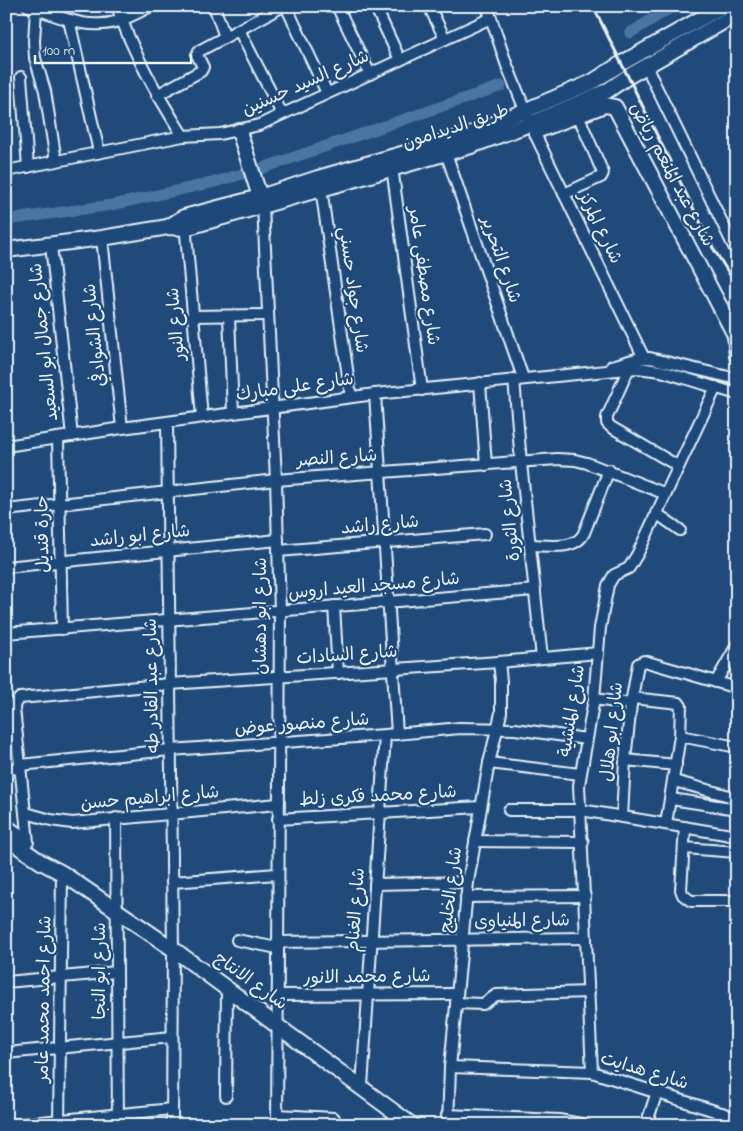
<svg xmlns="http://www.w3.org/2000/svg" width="743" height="1131" viewBox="0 0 743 1131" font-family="'Indie Flower','Playpen Sans Arabic',sans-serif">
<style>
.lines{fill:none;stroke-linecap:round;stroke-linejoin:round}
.canal{stroke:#4975a3;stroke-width:11}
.minor-casing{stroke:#e8f1f8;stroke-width:14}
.major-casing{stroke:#e8f1f8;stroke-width:18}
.minor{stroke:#1f4a7a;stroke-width:10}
.major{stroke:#1f4a7a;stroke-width:14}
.rail{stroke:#e8f1f8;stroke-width:3}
.labels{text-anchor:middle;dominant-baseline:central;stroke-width:4.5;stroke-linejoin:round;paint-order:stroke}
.street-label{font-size:18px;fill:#e8f1f8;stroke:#1f4a7a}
</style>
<rect width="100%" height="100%" fill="#1f4a7a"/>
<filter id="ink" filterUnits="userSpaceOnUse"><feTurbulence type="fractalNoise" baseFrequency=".02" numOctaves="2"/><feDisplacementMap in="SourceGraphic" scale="10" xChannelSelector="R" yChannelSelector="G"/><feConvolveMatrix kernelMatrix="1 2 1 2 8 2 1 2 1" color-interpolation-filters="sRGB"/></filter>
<g filter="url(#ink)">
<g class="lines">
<g class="canal">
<polyline points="630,33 674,6"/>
<polyline points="6,220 112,205 211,183 260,169 501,86"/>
</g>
<g class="minor-casing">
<g id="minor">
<path d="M28,6C59,16 87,31 119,21C130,17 141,11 151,6"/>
<path d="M117,6C131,50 158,96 183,136"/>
<polyline points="214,6 225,37"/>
<polyline points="286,6 327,93"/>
<polyline points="337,6 370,74"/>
<polyline points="375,6 400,60"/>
<polyline points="429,6 445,39"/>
<polyline points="487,6 506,63 534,132 644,358"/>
<polyline points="36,9 34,41 35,58 45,91 56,161"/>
<polyline points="378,12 390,6"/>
<polyline points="69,20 99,152"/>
<polyline points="239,30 282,114"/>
<polyline points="646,66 737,253"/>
<polyline points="21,77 28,167"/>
<polyline points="157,95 201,71 203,67 197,55 199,51 283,6"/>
<polyline points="446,153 523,378"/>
<polyline points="392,167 422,390"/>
<polyline points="6,171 183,136 220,134 259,125 491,18"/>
<polyline points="321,188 351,397"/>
<polyline points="564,194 601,177 603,173 578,115"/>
<polyline points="263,206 276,480 280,611 277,1125"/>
<polyline points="185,223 202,417"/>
<polyline points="102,238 122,428"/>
<polyline points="51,245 72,436"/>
<polyline points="193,316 267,315"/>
<polyline points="229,316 233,413"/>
<polyline points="612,366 636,359 650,358 737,379"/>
<polyline points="629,368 607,417 607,423 611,427 678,466"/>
<polyline points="514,379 521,463 542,658"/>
<polyline points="480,383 486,465"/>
<polyline points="375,394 397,734"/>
<polyline points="167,422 173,949 172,1125"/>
<polyline points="58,438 62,629"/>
<polyline points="6,446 122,428 375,394 637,368 661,371 737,394"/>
<polyline points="6,510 276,480 557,459 575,460 587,463 666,494"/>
<polyline points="656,513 680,530"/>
<path d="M530,545C547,545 576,551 584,533L609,470"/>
<polyline points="278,551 485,534"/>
<polyline points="6,567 278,540"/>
<polyline points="334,606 338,673"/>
<polyline points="6,633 535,590"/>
<polyline points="716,682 737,645"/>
<polyline points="632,698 679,703 681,706 680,736 666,824"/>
<polyline points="594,699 631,704"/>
<polyline points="680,736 737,747"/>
<polyline points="6,737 17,737"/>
<polyline points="625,760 676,765"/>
<polyline points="489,763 580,774"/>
<polyline points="20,765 170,750 385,735 460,728 515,729 586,739"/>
<polyline points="6,769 20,768"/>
<polyline points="674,781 737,798"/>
<polyline points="671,799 737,809"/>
<polyline points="509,810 581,810 737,836"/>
<polyline points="26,813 51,820 72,823 278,804"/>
<polyline points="622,817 625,760 631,704 638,664 644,661 737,688"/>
<polyline points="116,818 118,1125"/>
<polyline points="278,819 480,807"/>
<polyline points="685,827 681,890 683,895 691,901 737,901"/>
<polyline points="475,841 583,842"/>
<polyline points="28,842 14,708 15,703 20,698 170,684 499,662 598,653"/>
<polyline points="684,848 737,852"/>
<polyline points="172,882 277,874"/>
<polyline points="375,884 468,882"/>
<polyline points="466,897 585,896"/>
<polyline points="237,940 277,948"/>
<polyline points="277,942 586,938"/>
<polyline points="6,982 117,972"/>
<polyline points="277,995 457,994"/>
<polyline points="456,1003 483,1004 496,995 589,992"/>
<polyline points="6,1053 172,1037"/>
<polyline points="450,1067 592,1072 737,1118"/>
<polyline points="592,1072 579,785 594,699 600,628 608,585 614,575 629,568 638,553 716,387"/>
<polyline points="362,1087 385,735"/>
<polyline points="226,1096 227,989"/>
<polyline points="277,1115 334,1118"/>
<polyline points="447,1115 559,1120 586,1125"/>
<polyline points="11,1125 172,1109"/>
<polyline points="59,1125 62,873"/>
<polyline points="448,1125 450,1067 468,882 489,763 501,713 501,681 499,662"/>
<polyline points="646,1125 657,1092"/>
<polyline points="718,1125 722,1113"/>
</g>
</g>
<g class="major-casing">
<g id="major">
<polyline points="539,130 605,105 615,107 737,339"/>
<polyline points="239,131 260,197"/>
<polyline points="168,227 184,217 260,197 318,178 468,135 592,82 622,63 723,6"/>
<polyline points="6,250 102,238 168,227 185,228 471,146 530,124 607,91 629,76 737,14"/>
<polyline points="735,336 737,356"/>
<polyline points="6,827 25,840"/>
<polyline points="6,838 41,862 62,873 173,949 412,1125"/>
</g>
</g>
<use href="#minor" class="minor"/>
<use href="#major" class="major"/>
<polyline class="rail" points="593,6 713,248 737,286"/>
</g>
</g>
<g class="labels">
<g class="street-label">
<text transform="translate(306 84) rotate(-24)">شارع السيد حسنين</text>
<text transform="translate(456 128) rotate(-18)">طريق الديدامون</text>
<text transform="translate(671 175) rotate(62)">شارع عبد المنعم رياض</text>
<text transform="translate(599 228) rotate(64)">شارع المركز</text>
<text transform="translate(500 260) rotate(71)">شارع التحرير</text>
<text transform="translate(423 276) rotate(82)">شارع مصطفى عامر</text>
<text transform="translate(352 290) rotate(82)">شارع جواد حسني</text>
<text transform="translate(177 324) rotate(-95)">شارع النور</text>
<text transform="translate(96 335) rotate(-96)">شارع الشوادفي</text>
<text transform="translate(45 342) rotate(-96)">شارع جمال ابو السعيد</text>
<text transform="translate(295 388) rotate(-8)">شارع على مبارك</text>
<text transform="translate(337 459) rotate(-4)">شارع النصر</text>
<text transform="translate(511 520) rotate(-96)">شارع الثورة</text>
<text transform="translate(380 526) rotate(-5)">شارع راشد</text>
<text transform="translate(44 534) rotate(-91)">حارة قنديل</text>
<text transform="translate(140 537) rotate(-6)">شارع ابو راشد</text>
<text transform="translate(374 587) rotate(-5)">شارع مسجد العيد اروس</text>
<text transform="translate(262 616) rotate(-90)">شارع ابو دهشان</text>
<text transform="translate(347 656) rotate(-4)">شارع السادات</text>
<text transform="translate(153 686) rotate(-91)">شارع عبد القادر طه</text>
<text transform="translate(573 711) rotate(-81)">شارع المنشية</text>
<text transform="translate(302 725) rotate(-4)">شارع منصور عوض</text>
<text transform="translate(613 732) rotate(-84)">شارع ابو هلال</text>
<text transform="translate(378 797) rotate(-3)">شارع محمد فكرى زلط</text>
<text transform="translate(150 799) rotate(-5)">شارع ابراهيم حسن</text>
<text transform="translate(452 890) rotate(-83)">شارع الخليج</text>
<text transform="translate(357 910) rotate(-86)">شارع الغنام</text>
<text transform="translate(522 922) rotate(-1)">شارع المنياوى</text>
<text transform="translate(101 971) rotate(-90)">شارع ابو النجا</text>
<text transform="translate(367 978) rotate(-1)">شارع محمد الانور</text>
<text transform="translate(250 982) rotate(36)">شارع الانتاج</text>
<text transform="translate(45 999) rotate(-89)">شارع احمد محمد عامر</text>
<text transform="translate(644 1072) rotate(17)">شارع هدايت</text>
</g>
</g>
<rect width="743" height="1131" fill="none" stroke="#1f4a7a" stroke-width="25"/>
<rect x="12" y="12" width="718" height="1106" fill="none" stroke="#e8f1f8" stroke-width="2" filter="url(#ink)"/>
<path d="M35 55v8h156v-8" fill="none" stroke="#e8f1f8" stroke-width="2.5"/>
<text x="42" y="55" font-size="15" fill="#e8f1f8" stroke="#1f4a7a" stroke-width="4" paint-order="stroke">100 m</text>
</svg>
